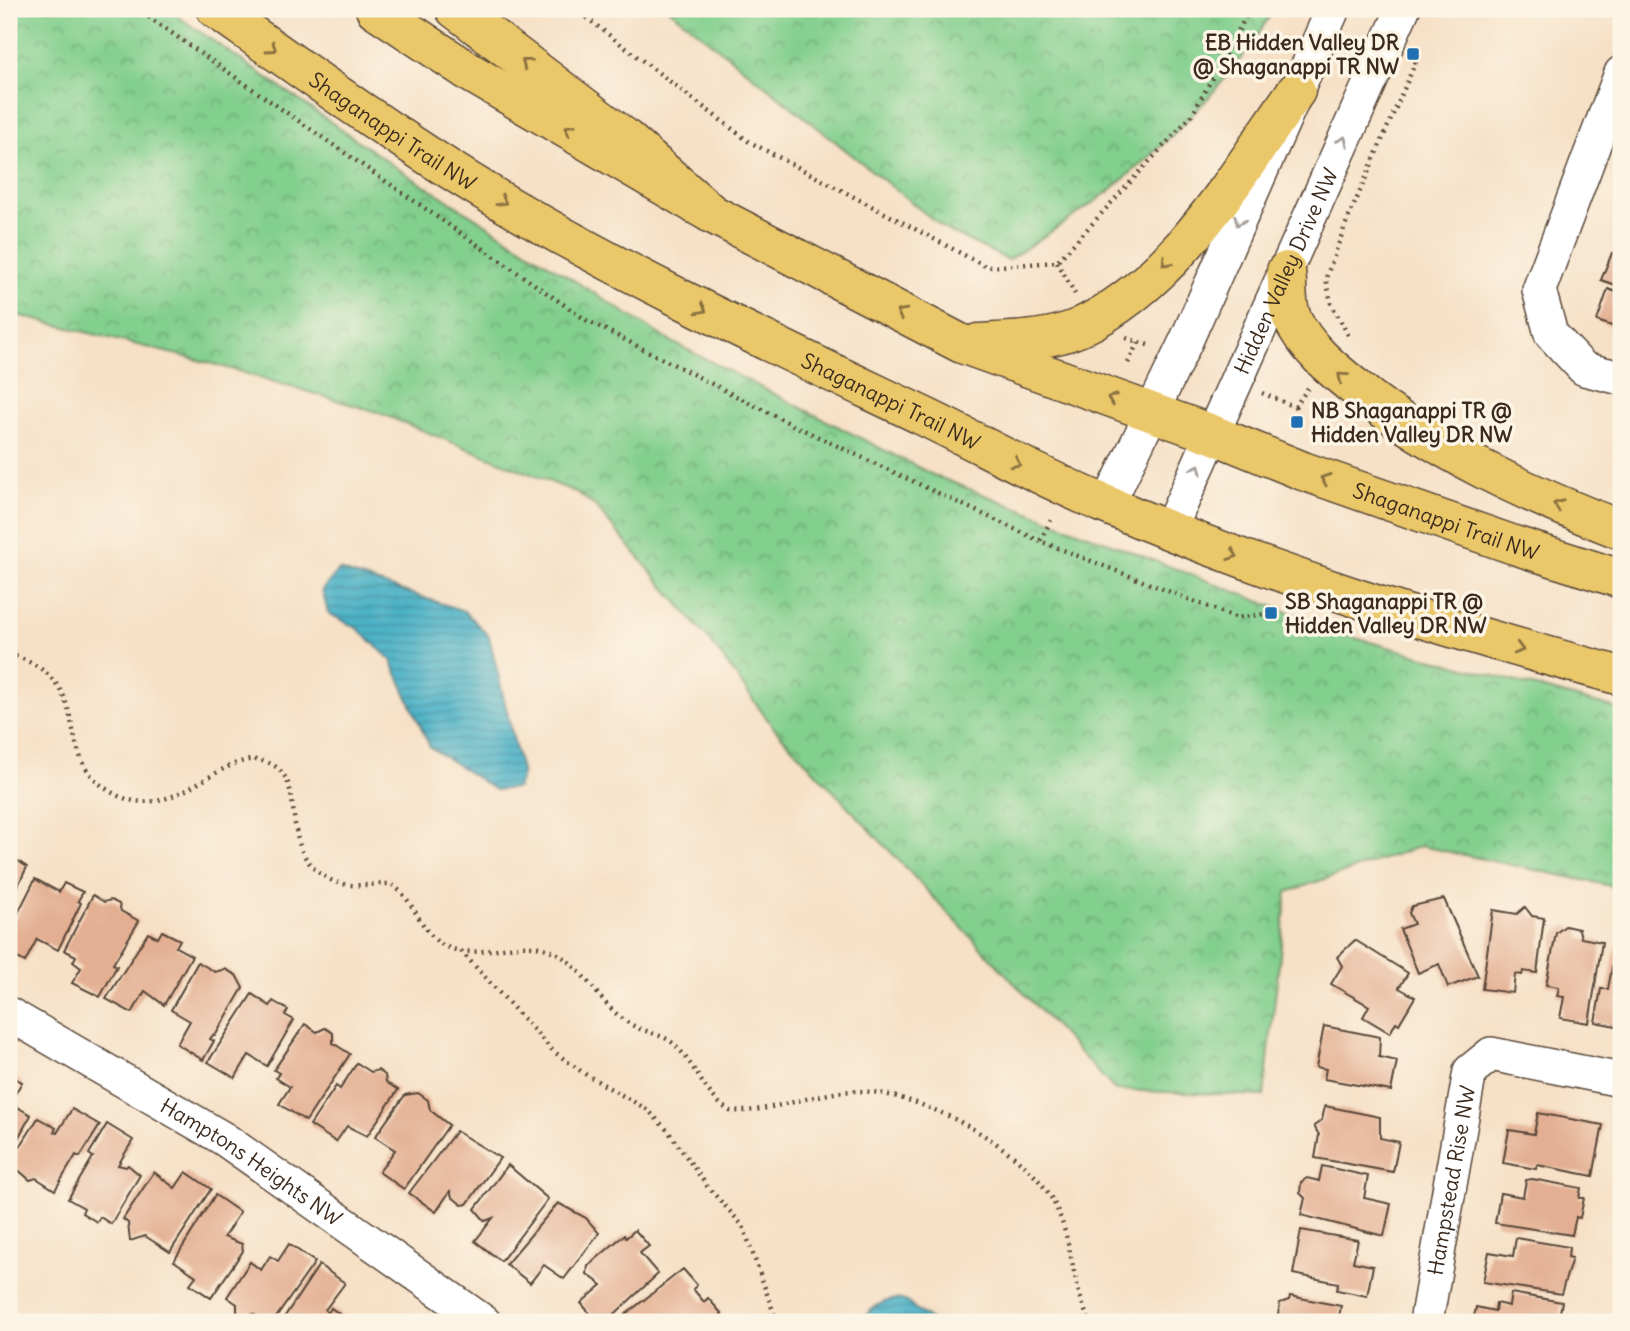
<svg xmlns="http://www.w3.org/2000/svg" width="1630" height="1331" viewBox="0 0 1630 1331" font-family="Delius,sans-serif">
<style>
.park{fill:url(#park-crowns);stroke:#5e7c56;stroke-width:2}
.water{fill:url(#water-rules);stroke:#416d72;stroke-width:2}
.building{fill:#e3ae91}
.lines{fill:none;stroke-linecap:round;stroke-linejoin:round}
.minor-casing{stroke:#574537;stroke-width:36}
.major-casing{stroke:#574537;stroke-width:41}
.highway-casing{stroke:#574537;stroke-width:41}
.path{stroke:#574537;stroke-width:4.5;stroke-dasharray:2 5;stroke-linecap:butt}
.minor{stroke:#fff;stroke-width:33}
.major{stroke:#eac769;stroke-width:38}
.highway{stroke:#eac769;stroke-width:38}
.oneway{stroke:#8a7140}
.oneway2{stroke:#a79f9a}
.poi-dot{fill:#1f6fb2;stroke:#fcf5e5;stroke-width:2.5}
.labels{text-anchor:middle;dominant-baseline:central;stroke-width:7;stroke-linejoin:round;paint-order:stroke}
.poi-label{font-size:21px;font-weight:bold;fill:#3b2a1e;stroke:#fcf5e5;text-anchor:start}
.street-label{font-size:21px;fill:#3b2a1e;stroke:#fcf5e5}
</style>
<defs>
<pattern id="park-crowns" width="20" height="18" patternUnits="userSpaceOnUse" patternTransform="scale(1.75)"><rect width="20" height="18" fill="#82cf8e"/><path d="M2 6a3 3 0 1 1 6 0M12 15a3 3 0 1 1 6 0" fill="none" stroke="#6ca873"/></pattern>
<pattern id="water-rules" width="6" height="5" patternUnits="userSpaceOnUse" patternTransform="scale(1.75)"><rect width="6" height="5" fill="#47b0c6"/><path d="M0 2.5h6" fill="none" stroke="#3c8fa0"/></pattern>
</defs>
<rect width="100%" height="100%" fill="#fcf5e5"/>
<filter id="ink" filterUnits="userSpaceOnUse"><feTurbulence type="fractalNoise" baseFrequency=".0143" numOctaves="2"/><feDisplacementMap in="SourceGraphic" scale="14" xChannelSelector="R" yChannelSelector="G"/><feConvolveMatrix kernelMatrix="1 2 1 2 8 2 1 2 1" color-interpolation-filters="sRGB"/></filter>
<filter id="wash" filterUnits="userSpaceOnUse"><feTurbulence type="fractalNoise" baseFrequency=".00686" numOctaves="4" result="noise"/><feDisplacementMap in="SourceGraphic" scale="28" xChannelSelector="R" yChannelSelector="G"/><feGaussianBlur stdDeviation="1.57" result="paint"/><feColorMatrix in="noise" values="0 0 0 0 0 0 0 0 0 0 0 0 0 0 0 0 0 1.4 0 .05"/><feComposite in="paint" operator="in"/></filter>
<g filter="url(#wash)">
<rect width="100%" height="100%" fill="#f6e0c6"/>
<g class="park">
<polygon points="9,9 167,9 397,168 668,340 933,475 1355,638 1621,710 1621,888 1421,846 1287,892 1264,1096 1115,1090 773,727 711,642 596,507 578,493 377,412 210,363 9,313"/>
<path d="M669,9H1274C1234,77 1175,137 1114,187C1081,214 1043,236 1008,260L946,230Z"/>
</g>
<g class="water">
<polygon points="339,570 464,611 489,636 522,775 517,788 495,790 430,747 391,660 357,628 328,613 322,590"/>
<path d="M896,1299L905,1301L933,1322H861C869,1310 881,1301 896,1299Z"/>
</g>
<g id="blocks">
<g class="building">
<polygon points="1612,253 1621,254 1621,287 1601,280"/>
<polygon points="1608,289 1621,294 1621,329 1597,321"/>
<polygon points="9,855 27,867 9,904"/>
<polygon points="35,879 59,892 64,883 83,892 78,901 81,903 58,950 37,939 25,962 9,953 9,926 13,918 15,919"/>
<polygon points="93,895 104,902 111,900 119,904 121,911 139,921 113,964 117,966 100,997 72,983 81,968 73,962 76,956 64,950"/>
<polygon points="1444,899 1478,976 1448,987 1439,964 1418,973 1400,929 1414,924 1409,913 1412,906"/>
<polygon points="1525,907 1532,916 1544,918 1537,973 1523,971 1522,975 1515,974 1513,993 1482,989 1493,910 1517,914"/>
<polygon points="1565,926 1579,929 1581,938 1602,942 1589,1023 1560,1018 1564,997 1557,996 1559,987 1546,985 1556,933"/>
<polygon points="162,931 180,940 176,947 192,956 164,1005 145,991 132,1013 106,999 148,933 158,938"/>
<polygon points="1355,940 1408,973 1399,988 1415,997 1399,1024 1396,1022 1390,1033 1363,1017 1369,1006 1331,984 1342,966 1337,957"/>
<polygon points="1616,946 1621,947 1621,1027 1595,1022 1601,989 1608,989"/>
<polygon points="198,962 215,972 225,969 236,975 243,988 215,1036 213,1035 210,1039 214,1041 203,1060 177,1044 190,1021 171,1010"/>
<polygon points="252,994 270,1006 273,1001 288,1010 285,1015 294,1020 267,1066 249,1055 235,1078 208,1062"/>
<polygon points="305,1024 317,1032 325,1028 333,1033 333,1043 350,1054 306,1121 279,1104 290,1087 276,1078 279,1073 274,1070"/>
<polygon points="1324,1026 1380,1037 1379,1057 1397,1061 1391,1091 1324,1079 1326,1069 1316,1067"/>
<polygon points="357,1063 371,1072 378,1070 385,1075 386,1082 398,1090 367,1136 347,1126 336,1142 310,1125 336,1086 340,1089"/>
<polygon points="9,1075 22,1082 10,1103 31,1115 9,1154"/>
<polygon points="418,1093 428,1100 430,1110 449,1125 404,1189 379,1172 395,1150 375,1137 405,1095"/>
<polygon points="1325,1106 1380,1117 1380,1138 1399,1142 1393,1172 1315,1158 1319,1135 1314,1126 1322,1120"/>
<polygon points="72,1109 100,1125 80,1157 76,1155 55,1190 36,1178 30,1180 10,1163 38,1118 56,1128 54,1132 57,1133"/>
<polygon points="1538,1113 1603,1125 1593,1176 1537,1165 1536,1169 1503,1163 1509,1130 1534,1134"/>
<polygon points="107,1124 133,1140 118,1165 126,1167 128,1165 140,1175 111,1224 100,1217 97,1222 82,1213 84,1208 68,1199 93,1157 89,1154"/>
<polygon points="456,1131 500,1158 467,1204 462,1205 452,1197 450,1191 436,1212 409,1193"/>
<polygon points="508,1165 548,1199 501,1261 475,1241 493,1218 485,1221 475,1209"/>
<polygon points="1322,1166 1368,1176 1364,1198 1391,1204 1384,1236 1301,1215 1305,1198 1300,1193 1301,1182 1307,1178 1319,1181"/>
<polygon points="154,1172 175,1188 186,1172 211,1189 170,1252 145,1236 130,1241 128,1223 123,1219"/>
<polygon points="1532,1179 1581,1188 1579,1198 1584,1198 1580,1218 1576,1217 1572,1235 1495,1223 1500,1193 1523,1197 1526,1180"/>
<polygon points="215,1195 240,1212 224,1237 242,1244 243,1251 211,1298 190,1284 196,1276 174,1261"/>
<polygon points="558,1203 586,1218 599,1233 564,1279 544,1265 530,1283 506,1264"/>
<polygon points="635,1230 649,1246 640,1253 658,1274 606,1322 597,1322 581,1303 602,1285 587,1274 588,1266 624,1235 626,1238"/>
<polygon points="1301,1230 1358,1240 1353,1262 1373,1266 1367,1296 1337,1290 1338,1283 1293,1274"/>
<polygon points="1516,1238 1569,1247 1568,1257 1572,1258 1561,1294 1483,1282 1489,1252 1513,1256"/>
<polygon points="289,1244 315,1262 273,1322 265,1322 253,1314 245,1318 237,1312 237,1304 227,1297 250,1262 261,1270 270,1256 278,1261"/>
<polygon points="319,1265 345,1283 325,1310 328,1313 331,1308 348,1320 346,1322 281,1322"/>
<polygon points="683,1269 697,1285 693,1289 704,1302 708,1298 722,1314 713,1322 616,1322"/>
<polygon points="1511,1293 1562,1302 1558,1322 1473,1322 1476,1307 1495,1311 1496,1303 1509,1306"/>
<polygon points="1290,1296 1341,1306 1339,1317 1345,1318 1345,1322 1284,1322 1278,1315 1280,1303 1289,1300"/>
</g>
</g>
</g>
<g filter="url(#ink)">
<use href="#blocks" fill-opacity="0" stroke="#574537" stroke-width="2"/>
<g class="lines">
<g class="minor-casing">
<g id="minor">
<polyline points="1621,73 1539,290 1551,334 1584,369 1621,378"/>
<polyline points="1107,506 1186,341 1333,9"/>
<path id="s1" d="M1169,531L1403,9"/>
<path id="s2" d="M9,1014L224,1139L484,1322"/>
<path id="s3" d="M1426,1322L1470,1071L1491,1054L1621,1080"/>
</g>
</g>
<g class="major-casing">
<g id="major">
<path id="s4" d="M216,9C308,74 399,140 496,198C634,280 779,347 923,416C985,446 1044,479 1107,505C1274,576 1446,629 1621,676"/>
<path id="s5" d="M375,9L471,73L712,214L962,344L1212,434L1303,471L1514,545L1621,579"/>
<path d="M1286,271C1288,285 1286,305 1292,318C1306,348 1331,368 1356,388C1436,452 1526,493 1621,530"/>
<path d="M978,343C1010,341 1048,341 1078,328C1177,282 1235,177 1296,91"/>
</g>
</g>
<g class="highway-casing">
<polyline id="highway" points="455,9 625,138 712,214"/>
</g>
<g class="path">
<polyline points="137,9 586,320 793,425 1040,541"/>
<polyline points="575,9 748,141 987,267 1057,262 1192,115 1250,9"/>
<polyline points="1057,262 1075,294"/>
<polyline points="1348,335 1331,303 1326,278 1345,226 1420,52"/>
<polyline points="1126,338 1151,346"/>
<polyline points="1128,363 1138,342"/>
<polyline points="1262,393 1295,407 1297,422"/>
<polyline points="1295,407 1308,388"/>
<polyline points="1051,520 1040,541 1237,618 1271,613"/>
<path d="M9,654C98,681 51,750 105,788C169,834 218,749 263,761C316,775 269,852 333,881C352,889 372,883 391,884C417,900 421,940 452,949C493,961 528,927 569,962C591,981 604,1008 629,1023C643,1033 664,1033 676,1046C696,1066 705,1096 730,1111C767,1114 815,1092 855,1091C916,1090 1024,1146 1053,1201C1073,1238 1071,1284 1090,1322"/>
<polyline points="461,951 553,1051 585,1074 648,1110 668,1131 707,1186 743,1226 777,1322"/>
</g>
<use href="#minor" class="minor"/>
<use href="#major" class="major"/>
<use href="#highway" class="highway"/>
</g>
<defs><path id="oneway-chevron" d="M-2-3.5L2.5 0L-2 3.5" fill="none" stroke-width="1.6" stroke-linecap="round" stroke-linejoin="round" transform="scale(1.75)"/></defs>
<g class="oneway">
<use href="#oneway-chevron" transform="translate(272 48) rotate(35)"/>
<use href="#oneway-chevron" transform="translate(526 63) rotate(-142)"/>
<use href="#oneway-chevron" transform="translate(569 129) rotate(-150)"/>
<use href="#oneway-chevron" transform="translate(502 201) rotate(30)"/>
<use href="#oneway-chevron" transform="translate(1166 262) rotate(134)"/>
<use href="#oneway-chevron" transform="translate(702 309) rotate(28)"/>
<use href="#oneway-chevron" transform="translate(901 313) rotate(-152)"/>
<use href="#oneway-chevron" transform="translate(1342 377) rotate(-140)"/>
<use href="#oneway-chevron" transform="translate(1112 399) rotate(-161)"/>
<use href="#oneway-chevron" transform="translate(1016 463) rotate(27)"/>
<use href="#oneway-chevron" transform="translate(1325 479) rotate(-161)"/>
<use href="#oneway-chevron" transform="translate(1558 505) rotate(-159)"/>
<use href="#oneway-chevron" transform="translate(1233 555) rotate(20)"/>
<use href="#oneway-chevron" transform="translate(1519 649) rotate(15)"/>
</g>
<g class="oneway2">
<use href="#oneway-chevron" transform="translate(1343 141) rotate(-66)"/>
<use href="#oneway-chevron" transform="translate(1239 221) rotate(114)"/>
<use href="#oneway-chevron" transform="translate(1197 469) rotate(-66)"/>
</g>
</g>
<g class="poi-dot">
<rect x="1406" y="47" width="14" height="14" rx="3.5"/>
<rect x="1290" y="415" width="14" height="14" rx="3.5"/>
<rect x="1264" y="606" width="14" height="14" rx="3.5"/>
</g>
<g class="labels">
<g class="poi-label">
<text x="1399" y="42" text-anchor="end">EB Hidden Valley DR<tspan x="1399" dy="24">@ Shaganappi TR NW</tspan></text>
<text x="1311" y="410">NB Shaganappi TR @<tspan x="1311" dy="24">Hidden Valley DR NW</tspan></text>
<text x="1285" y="601">SB Shaganappi TR @<tspan x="1285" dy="24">Hidden Valley DR NW</tspan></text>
</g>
<g class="street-label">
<text stroke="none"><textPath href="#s4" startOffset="215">Shaganappi Trail NW</textPath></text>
<text stroke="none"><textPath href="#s1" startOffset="285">Hidden Valley Drive NW</textPath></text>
<text stroke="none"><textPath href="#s4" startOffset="782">Shaganappi Trail NW</textPath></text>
<text stroke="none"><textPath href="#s5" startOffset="1192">Shaganappi Trail NW</textPath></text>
<text stroke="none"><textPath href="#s2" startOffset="284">Hamptons Heights NW</textPath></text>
<text stroke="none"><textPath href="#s3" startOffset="144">Hampstead Rise NW</textPath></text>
</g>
</g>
<rect width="1630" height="1331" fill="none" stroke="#fcf5e5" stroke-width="35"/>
</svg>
